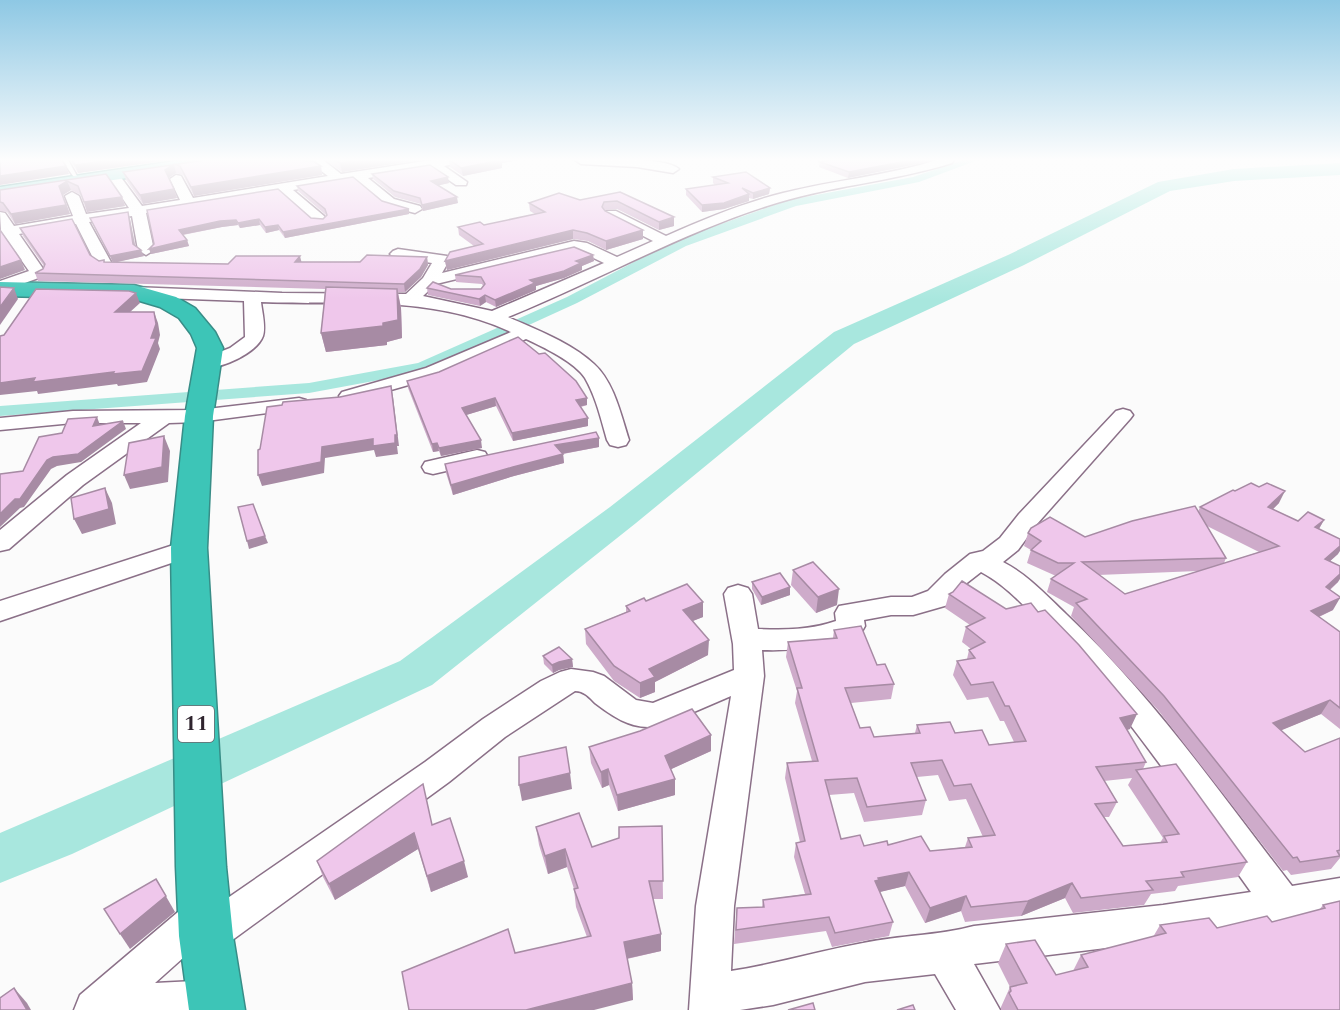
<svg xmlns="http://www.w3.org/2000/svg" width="1340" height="1010" viewBox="0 0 1340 1010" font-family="Spectral,serif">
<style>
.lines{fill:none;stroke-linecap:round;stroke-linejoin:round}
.canal{fill:#a8e7de;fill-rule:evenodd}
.river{fill:#a8e7de;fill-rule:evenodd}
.lane-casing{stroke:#8b7088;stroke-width:3}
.street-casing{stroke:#8b7088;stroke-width:3}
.primary-casing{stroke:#388d87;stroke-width:3}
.highway-casing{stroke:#388d87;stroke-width:3}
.lane{fill:#fff;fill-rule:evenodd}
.street{fill:#fff;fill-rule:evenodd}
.primary{fill:#8bdcd4;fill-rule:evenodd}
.highway{fill:#3dc5b7;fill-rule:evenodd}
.wall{fill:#ceabca;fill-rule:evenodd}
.shaded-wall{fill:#a78ba4}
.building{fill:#efc7eb;stroke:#a78ba4;stroke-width:1.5;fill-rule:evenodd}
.labels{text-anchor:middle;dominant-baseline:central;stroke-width:4.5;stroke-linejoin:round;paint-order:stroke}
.shield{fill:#fff;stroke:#6d666d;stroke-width:1.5}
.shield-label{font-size:21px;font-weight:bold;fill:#2f242e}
</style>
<rect width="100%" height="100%" fill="#fbfbfb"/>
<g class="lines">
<polygon class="canal" points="964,160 978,160 919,182 796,206 686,246 577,303 428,371 309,393 0,416 0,406 309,383 418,363 567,297 676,240 789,200 913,177"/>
<polygon class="river" points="1340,163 1340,175 1234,181 1170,191 1024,265 854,344 636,523 432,685 72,854 0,883 0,833 400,661 610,507 834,332 1008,255 1158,182 1234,169"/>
<g class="lane-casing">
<polygon id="lane" points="62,160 68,160 77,176 73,176"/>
</g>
<g class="street-casing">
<g id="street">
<polygon points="292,160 323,160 341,174 431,160 462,160 460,163 444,166 467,182 466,185 456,185 431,168 368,178 394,199 420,206 422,209 415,213 384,205 355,180 293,190 324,216 326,219 324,222 314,222 280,192 146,213 154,250 146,255 138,250 132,216 89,222 111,262 103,267 95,262 76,224 19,234 46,273 44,276 0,292 0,281 29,271 1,231 0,212 5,213 14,226 73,216 65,196 72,192 79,196 86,214 129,208 107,175 113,171 117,172 142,206 180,200 170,179 176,175 181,176 193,198 328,176 316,167 300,167"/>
<path d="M575,160C594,158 666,157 679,169L673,173L637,167L581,164Z"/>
<path d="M937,160H954L952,163C892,182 827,186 767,206C677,235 595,282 508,317C537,330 570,342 594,364C614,382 621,415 629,440L626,445L618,447L610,445L607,440C601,419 596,397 585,378C575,362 543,347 526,339L440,376L349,402L342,400L339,396L342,392L426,368L511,332C429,294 348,306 261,302C262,312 266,326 263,336C257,353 219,371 202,367L199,363L202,359L230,348L245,337L244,301L134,297L126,292L134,287L282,293L406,294L423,278L432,263L393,257L390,254L393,251L398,249L447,256L450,259L442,273L574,241L587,243L617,257L653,241L606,217L604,214L606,211H616L666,236C704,219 743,203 783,193C834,180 887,176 937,160ZM574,251H579L604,263L492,311L423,296L436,284Z"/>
<polygon points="299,398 306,400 309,404 306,408 199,422 169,423 83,485 9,549 0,551 0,530 67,475 141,423 73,423 0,430 0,418 73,411 199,410"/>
<path d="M1123,409L1130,411L1133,415L1130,419L1037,524L1018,550L1003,562C1028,575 1046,595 1066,614C1152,695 1220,793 1292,886L1340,878V914L1163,941L974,964L1000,1010H956L935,974L865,982L773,1005L740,1010H689L696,906L731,696L666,724C638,733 617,720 595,703C589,697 584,691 575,691L505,737L449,782L220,949L206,955L193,949L155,983L214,980L229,986L235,1001L231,1010H74L80,995L191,901L204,896L217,901L219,904L425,762L483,719L541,681L560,672L571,669L593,672L604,676L636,700L653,703L734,670L733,644L724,594L728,588L738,585L748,588L752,594L758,629C786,630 810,630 836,621L835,613L839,606L891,597H912L928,591L945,574L970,554L983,551L1000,538L1019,514L1116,411ZM981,572C1007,586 1025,607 1046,628C1125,707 1186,802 1251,892L1163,905L974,926C937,936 900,935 863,943C819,951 776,964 731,971L734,906L764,676L762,650C802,651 823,647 861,633L865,626L864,620L891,615H913L948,605L963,586Z"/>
<polygon points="477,450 485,452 488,457 485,462 433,474 425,472 422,467 425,462"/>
<polygon points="189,540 198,542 202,548 198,554 0,621 0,601"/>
</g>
</g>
<g class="primary-casing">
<polygon id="primary" points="182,160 221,160 213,165 0,197 0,187"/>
</g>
<g class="highway-casing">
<polygon id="highway" points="0,282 134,285 176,297 195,308 215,332 223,348 213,416 207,548 226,867 233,936 245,1010 189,1010 179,936 176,867 171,548 185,416 197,348 191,334 179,318 160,307 133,299 0,296"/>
</g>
<use href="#lane" class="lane"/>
<use href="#street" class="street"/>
<use href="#primary" class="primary"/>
<use href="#highway" class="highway"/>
</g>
<g class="wall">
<polygon points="70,160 169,160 78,173"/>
<polygon points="206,160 321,166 322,175 194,196 183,175 176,173 169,178 177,198 143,204 126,180 123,172"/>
<polygon points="325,160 419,160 342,172"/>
<polygon points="449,160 519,160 502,163 502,168 463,176 450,167"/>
<polygon points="829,160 937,160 848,178 819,167 820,162"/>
<polygon points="106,174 122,197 125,206 87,212 81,195 71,190 63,195 70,214 15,224 7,212 0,211 0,190"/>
<polygon points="372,174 449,183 438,185 458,203 423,211 421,204 395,197 373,179"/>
<polygon points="713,177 770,188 769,194 753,199 749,198 749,201 724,209 702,212 686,195 686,189 715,185 713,183"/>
<polygon points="297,186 382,201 409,214 285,238 279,230 266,233 260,225 240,228 238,225 222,227 183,235 187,240 189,246 151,254 154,244 147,210 323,219 326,215 298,191"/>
<polygon points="620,192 674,226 659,230 617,209 604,210 605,211 643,230 643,239 606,250 588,241 573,239 447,270 445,261 474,246 459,235 458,227 484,225 535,214 530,211 529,203 580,200"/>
<polygon points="128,212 130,219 135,245 144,256 116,262 228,264 302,262 349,262 427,257 428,265 421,277 405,292 398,292 401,308 402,338 387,342 387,345 326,352 321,333 325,289 38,281 35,273 43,269 44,266 23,236 20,228 90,255 99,261 104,260 105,262 113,262 90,218"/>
<polygon points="593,255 594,261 582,266 582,270 564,278 536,286 536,290 496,307 486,302 480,306 428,295 427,288 451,289 481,289 483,286 482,284 456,282 455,275"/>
<polygon points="407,381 587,405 581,407 588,426 513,441 496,406 466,415 482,448 441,456 439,451 433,452 408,388"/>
<polygon points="599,438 599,447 563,454 564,463 514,476 453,495 446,473 445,464"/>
<path d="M1235,491L1279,503L1273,509L1298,521L1324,520L1319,529L1338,554L1330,561L1338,582L1330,590L1333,610L1319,617L1340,632V729L1321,714L1281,730L1305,752L1340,738V858L1331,869L1291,875L1287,870L1283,871L1158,710L1071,616L1074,607L1047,592L1051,579L1056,576L1027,563L1031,550L1024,546L1028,533L1085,537L1198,512L1200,507ZM1207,526L1259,552L1224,563L1226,558ZM1198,571L1125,594L1098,575Z"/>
<polygon points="793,570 837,605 816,613 791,585"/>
<polygon points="752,582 790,587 790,595 761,605 752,589"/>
<path d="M953,592L1130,729L1127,730L1146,762L1143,769L1247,862L1238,877L1178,886L1175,891L1151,894L1144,905L1073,913L1065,898L1021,916L965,922L961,911L925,923L905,886L879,892L893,922L889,936L832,947L826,931L734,944L737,908L762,907L763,900L805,894L794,857L796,843L800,842L785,778L787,763L812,761L795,703L797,691L786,657L788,642L833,638L834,630L877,665L894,684L891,699L851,703L860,728L874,737L915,733L917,725L955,733L989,745L1014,742L1004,721H1000L988,697L967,700L953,675L957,661L967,659L969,650L971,649L962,642L966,627L970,625L945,608L949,594ZM938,775L949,801L966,799L983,837L968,838L965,847L930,851L888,845L864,846L841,839L829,795L854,793L864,822L922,815L926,800L917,777ZM1132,778L1128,785L1163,838L1160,843L1123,846L1104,817H1109L1117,802L1104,781Z"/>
<polygon points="646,601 703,602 703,617 692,621 708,655 655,682 655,692 640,698 614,681 586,644 585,629 626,612 626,606"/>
<polygon points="543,656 572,659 573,667 559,670 553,673 544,664"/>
<polygon points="589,747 711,751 671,769 675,779 675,795 618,811 609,785 602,788 591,763"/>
<polygon points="427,801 432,825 468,877 431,892 418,849 335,900 323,877 317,861"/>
<polygon points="662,826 663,899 653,899 661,951 627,959 632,983 633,1000 515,953 587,937 576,907 574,889 567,867 548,874 539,845 536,827 592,847"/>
<polygon points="1340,901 1340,1010 1001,1010 1001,1007 1010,987 998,963 1006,944 1056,975 1073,971 1081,955 1153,937 1160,925 1217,928 1272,922 1319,910 1323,905"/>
</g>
<g class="shaded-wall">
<polygon points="110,160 169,160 78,173 75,165"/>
<polygon points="364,160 419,160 342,172 340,163"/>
<polygon points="494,160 519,160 502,163 502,168 463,176 461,168"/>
<polygon points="912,160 937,160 848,178 849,172"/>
<polygon points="174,164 176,173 168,178 165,170"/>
<polygon points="66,166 69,174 0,185 0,176"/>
<polygon points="321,166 322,175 194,196 191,187"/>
<polygon points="448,177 449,183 432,187 431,181"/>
<polygon points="67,181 71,190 63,195 70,214 15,224 11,214"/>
<polygon points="770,188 769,194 753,199 753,193"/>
<polygon points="174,189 177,198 143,204 140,195"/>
<polygon points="749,194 749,201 724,209 702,212 702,205"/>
<polygon points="122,197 125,206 87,212 84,202"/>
<polygon points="457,197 458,203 423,211 422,205"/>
<polygon points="409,209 409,214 285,238 283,232"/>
<polygon points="128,212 130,219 136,250 133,244"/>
<polygon points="674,217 674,226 659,230 659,222"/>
<polygon points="259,219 260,225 240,228 238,223"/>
<polygon points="236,220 238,225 222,227 181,235 179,230 220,221"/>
<polygon points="278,225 279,230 266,233 265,227"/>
<polygon points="573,230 573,239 447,270 445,261"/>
<polygon points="643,230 643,239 606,250 606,241"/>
<polygon points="187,240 189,246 151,254 149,249"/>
<polygon points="141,250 144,256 113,263 110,256"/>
<polygon points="593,255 594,261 582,266 582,270 564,278 536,286 536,290 496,307 495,300 530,280"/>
<polygon points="300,256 302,264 295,262"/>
<polygon points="427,257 428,265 421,277 405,292 404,284"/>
<polygon points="21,260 25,270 0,279 0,267"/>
<polygon points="14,288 18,299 0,325 0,307"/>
<polygon points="397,289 401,308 402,338 387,342 387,345 326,352 321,333 383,323"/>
<polygon points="136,293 140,303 119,322 115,312"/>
<polygon points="485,295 486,302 480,306 479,299"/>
<polygon points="154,312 158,323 160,335 158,343 160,349 147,382 118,386 117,384 38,394 37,391 0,395 0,383 35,378 114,372 151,338"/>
<polygon points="391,386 393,397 399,446 397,446 398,454 376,457 374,450 325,458 324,473 262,486 258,475 322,447"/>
<polygon points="495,398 496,406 463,416 462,408"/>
<polygon points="587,398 587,405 577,407 576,400"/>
<polygon points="97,417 100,425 93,426"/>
<polygon points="588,418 588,426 513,441 512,433"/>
<polygon points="123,421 126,429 81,462 57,466 51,469 24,507 20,508 0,527 0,514 47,460"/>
<polygon points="164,436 170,451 168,482 130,489 124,475"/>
<polygon points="599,438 599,447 556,455 555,445"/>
<polygon points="481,440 482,448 441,456 439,448"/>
<polygon points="437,443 439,451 433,452 432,444"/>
<polygon points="563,454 564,463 514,476 453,495 451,485 513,467"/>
<polygon points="105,488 112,503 116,524 82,534 74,519"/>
<polygon points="1285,491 1279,503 1262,520 1268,507"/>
<polygon points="1324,520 1317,532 1315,527"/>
<polygon points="265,536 268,543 249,549 247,541"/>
<polygon points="1340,546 1340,551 1338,554 1318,572 1325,559"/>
<polygon points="1340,574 1340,579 1338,582 1318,600 1326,587"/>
<polygon points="790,587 790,595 761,605 762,597"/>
<polygon points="839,589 837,605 816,613 818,597"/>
<polygon points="1340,598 1333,610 1303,624 1311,611"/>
<polygon points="703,602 703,617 683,625 683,610"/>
<polygon points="709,640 708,655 655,682 655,692 640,698 640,683 649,669"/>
<polygon points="572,659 573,667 559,670 553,673 552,665 559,662"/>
<polygon points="1330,700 1321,714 1265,737 1273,723"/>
<polygon points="1137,714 1130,729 1113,733 1120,718"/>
<polygon points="711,735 711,751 665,772 665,756"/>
<polygon points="608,769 609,785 602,788 601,772"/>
<polygon points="570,773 572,789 522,801 519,785"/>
<polygon points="675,779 675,795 618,811 617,795"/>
<polygon points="414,833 418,849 335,900 329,884"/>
<polygon points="565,849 567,867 548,874 545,856"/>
<polygon points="464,861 468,877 431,892 427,876"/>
<polygon points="909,872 905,886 876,893 875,881 878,878"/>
<polygon points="156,879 175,912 130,949 120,934"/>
<polygon points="1072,883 1065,898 1021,916 1028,901"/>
<polygon points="966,896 961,911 925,923 930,908"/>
<polygon points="661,934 661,951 625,959 624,942"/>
<polygon points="632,983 633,1000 594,1010 526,1010"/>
<polygon points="14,988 27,1003 31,1010 27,1010"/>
</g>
<g class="building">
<polygon points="0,160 62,160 66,166 0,176"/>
<polygon points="72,160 110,160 75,165"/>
<polygon points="206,160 296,160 313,161 321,166 191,187 180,166 174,164 165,170 174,189 140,195 123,172"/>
<polygon points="335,160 364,160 340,163"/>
<polygon points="450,160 501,160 461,168"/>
<polygon points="829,160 912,160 849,172 820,162"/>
<polygon points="430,165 448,177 431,181 457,197 422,205 420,198 394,191 372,174"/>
<polygon points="746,172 770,188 753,193 742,188 749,194 724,203 702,205 686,189 728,183 713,177"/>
<polygon points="106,174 122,197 84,202 78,186 67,181 59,186 66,205 11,214 3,203 0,202 0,190"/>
<polygon points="353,177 382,201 409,209 283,232 278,225 265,227 259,219 238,223 236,220 220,221 179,230 187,240 149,249 154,244 147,210 278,189 311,218 323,219 327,215 325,209 297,186"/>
<polygon points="620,192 674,217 659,222 617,201 604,202 602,207 605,211 643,230 606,241 587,233 573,230 445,261 450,252 483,244 458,227 480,222 484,225 545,212 529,203 559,193 580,200"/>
<polygon points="128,212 133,244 141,250 110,256 90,218"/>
<polygon points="72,219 90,255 99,261 104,260 104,262 228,264 236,256 300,256 295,262 360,262 367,255 427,257 420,269 404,284 35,273 43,269 45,264 20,228"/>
<polygon points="0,230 21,260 0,267"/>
<polygon points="574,247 593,255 576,261 581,263 564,271 530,280 535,283 495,300 485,295 479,299 427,288 433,282 451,289 481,289 485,284 481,277 455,275"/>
<polygon points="0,287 14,288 0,307"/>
<polygon points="326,287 397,289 398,320 383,323 383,326 321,333"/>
<polygon points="36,289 129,291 136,293 115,312 154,312 156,324 151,338 156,338 142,371 113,374 114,372 33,382 35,378 0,383 0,336 4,335"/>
<polygon points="518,337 539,354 545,353 576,381 587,398 576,400 588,418 512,433 495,398 462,408 481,440 439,448 437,443 432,444 407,381 439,372"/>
<polygon points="391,386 397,435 395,435 395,443 373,446 373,439 322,447 321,462 258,475 258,450 260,449 267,407 282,405 283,402 340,397"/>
<polygon points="97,417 93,426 123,421 78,454 53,457 47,460 20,499 15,499 0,514 0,474 23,471 39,437 62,433 68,419"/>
<polygon points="596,432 599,438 555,445 563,454 513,467 451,485 445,464"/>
<polygon points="164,436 162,467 124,475 129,443"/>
<polygon points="1251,483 1259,487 1267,483 1285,491 1268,507 1298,521 1308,512 1324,520 1315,527 1340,539 1340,546 1325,559 1340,566 1340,574 1326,587 1340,597 1340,598 1311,611 1340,632 1340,708 1330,700 1273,723 1305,752 1340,738 1340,850 1337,851 1340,856 1300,862 1297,857 1293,858 1164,696 1076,603 1087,599 1051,579 1074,563 1058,563 1031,550 1041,541 1028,533 1031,528 1050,517 1085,537 1132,521 1195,506 1226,558 1082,562 1125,594 1279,546 1200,507 1233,490 1235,491"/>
<polygon points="105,488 109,509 74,519 71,498"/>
<polygon points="253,504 265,536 247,541 238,507"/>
<polygon points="813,562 839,589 818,597 793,570"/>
<polygon points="780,573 790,587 762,597 752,582"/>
<path d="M962,581L1006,609L1031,603L1038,612L1045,610L1079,645L1137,714L1120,718L1146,762L1096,767L1117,802L1095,804L1123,846L1167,842L1164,836L1179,834L1136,770L1176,764L1247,862L1181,872L1184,877L1146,881L1153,890L1081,898L1072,883L1028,901L971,907L966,896L930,908L909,872L878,878L879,880L875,881L893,922L835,933L829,917L736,930L737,908L764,907L763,900L811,894L796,843L805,841L787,763L818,761L797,688H802L788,642L837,638L834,630L861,626L877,665L885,664L894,684L845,688L860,728L870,727L874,737L920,733L917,725L950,722L955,733L982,730L989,745L1026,741L1009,706H1005L993,682L971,685L957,661L975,658L969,650L985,642L966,627L985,618L949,594L953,592ZM942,760L954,786L971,784L995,835L968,838L972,847L930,851L921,836L888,845L887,841L864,846L860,835L841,839L825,780L857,778L867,807L926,800L911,763Z"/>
<polygon points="687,584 703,602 683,610 709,640 649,669 655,677 640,683 614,666 585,629 630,611 626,606 644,598 646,601"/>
<polygon points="559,647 572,659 559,662 552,665 543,656"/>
<polygon points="692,709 711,735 665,756 675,779 617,795 608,769 601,772 589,747 640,731"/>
<polygon points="566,747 570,773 519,785 519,757"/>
<polygon points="423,784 432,825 450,818 464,861 427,876 414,833 329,884 317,861"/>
<polygon points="579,813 592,847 619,838 619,827 662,826 663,881 649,881 661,934 624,942 632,983 526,1010 409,1010 402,972 508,929 515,953 591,936 574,889 578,888 565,849 545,856 536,827"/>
<polygon points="156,879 166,896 120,934 104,909"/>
<polygon points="1340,901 1340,1010 1018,1010 1009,993 1011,991 1010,987 1027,983 1006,944 1035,940 1056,975 1088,967 1081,955 1166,933 1160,925 1209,918 1217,928 1267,916 1272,922 1325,908 1323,905"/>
<polygon points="14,988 27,1010 0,1010 0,998"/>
<polygon points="813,1003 815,1010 788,1010"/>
<polygon points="913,1005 915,1010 897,1010"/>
</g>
<linearGradient id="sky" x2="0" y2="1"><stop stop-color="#8ec8e4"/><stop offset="0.53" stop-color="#fdfdfd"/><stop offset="1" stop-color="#fdfdfd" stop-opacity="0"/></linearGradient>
<rect width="1340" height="301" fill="url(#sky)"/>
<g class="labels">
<rect class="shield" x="178" y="706" width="36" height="36" rx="4.5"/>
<g class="shield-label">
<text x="196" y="724">11</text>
</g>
</g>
</svg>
